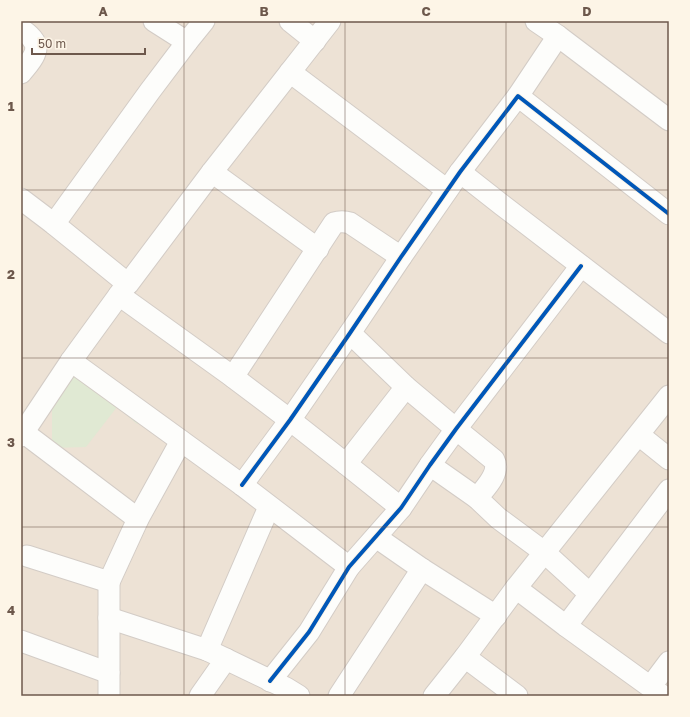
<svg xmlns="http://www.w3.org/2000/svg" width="690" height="717" viewBox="0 0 690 717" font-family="'Golos Text',sans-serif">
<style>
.residential{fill:#ede2d5}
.green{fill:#e0e9d3}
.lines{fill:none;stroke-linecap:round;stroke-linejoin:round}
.minor-casing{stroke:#d3ccc6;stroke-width:23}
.minor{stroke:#fdfdfb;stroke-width:21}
.cycleway-casing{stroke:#fdf5e7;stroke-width:6}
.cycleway{stroke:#0057b8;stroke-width:4}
.grid{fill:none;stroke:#6d584c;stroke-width:1;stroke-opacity:0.55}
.neatline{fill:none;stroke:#6d584c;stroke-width:1.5}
.grid-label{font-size:13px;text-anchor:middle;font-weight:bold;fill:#6d584c}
</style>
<rect width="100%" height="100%" fill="#f4efe7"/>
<rect class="residential" x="21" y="21" width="648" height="675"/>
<polygon class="green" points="71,367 142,419 137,424 117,407 86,447 52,448 52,396"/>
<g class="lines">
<g class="minor-casing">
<g id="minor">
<polyline points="154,21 187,42 204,21"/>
<polyline points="290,21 315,41"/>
<polyline points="536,21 558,36 669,120"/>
<path d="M21,29C25,32 30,35 33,40C42,51 28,64 21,73"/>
<polyline points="290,72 447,190"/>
<polyline points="518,96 558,36"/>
<polyline points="212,172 318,249"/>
<polyline points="460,172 502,205 669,333"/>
<polyline points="21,199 54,224 128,284 212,172 330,21"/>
<polyline points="54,224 150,91 187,42"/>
<polyline points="119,295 233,377 290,420 346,464 406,387"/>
<path d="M350,333L406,387L456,429L494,460C501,473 485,488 477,498L498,518L544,552L590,594"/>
<polyline points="71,361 242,485 349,567"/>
<path d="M233,377L334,223C340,221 344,221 350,223L401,257"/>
<polyline points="23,432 138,519"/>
<polyline points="639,435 669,459"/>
<polyline points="21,436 71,361 127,284"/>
<polyline points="346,464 401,508"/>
<polyline points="430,465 477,498"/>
<polyline points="242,485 290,420 350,333 401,257 460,172 518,96 669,214"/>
<polyline points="27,556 109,582 138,519 181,441"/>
<polyline points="422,569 496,616"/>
<polyline points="109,582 109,696"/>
<polyline points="516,588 566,626 663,696"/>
<polyline points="109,618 207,650 286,688 299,696"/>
<polyline points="566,626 669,490"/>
<polyline points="21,641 109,673"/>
<polyline points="207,650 269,507"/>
<polyline points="465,657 517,696"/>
<polyline points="270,681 309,632 349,567 401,508 430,465 456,429 581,266"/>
<polyline points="651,686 669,662"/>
<polyline points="200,696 226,659"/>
<polyline points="339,696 422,569 376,537"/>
<polyline points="434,696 465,657 516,588 669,396"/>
</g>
</g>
<use href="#minor" class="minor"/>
<g class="cycleway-casing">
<g id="cycleway">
<polyline points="242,485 290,420 350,333 401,257 460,172 518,96 669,214"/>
<polyline points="270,681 309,632 349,567 401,508 430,465 456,429 581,266"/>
</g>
</g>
<use href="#cycleway" class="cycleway"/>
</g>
<path class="grid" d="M184,21V696M345,21V696M506,21V696M21,190H669M21,358H669M21,527H669"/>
<rect width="690" height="717" fill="none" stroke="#fdf5e7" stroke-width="44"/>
<path d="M32 48v6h113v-6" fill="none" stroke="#6d584c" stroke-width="2"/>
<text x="38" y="48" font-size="12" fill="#6d584c" stroke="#fdf5e7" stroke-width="3" paint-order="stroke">50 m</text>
<rect x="22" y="22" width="646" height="673" class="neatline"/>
<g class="grid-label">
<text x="103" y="16">A</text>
<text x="264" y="16">B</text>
<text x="426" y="16">C</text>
<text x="587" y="16">D</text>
<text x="11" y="111">1</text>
<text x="11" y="279">2</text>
<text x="11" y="447">3</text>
<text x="11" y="615">4</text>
</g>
</svg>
